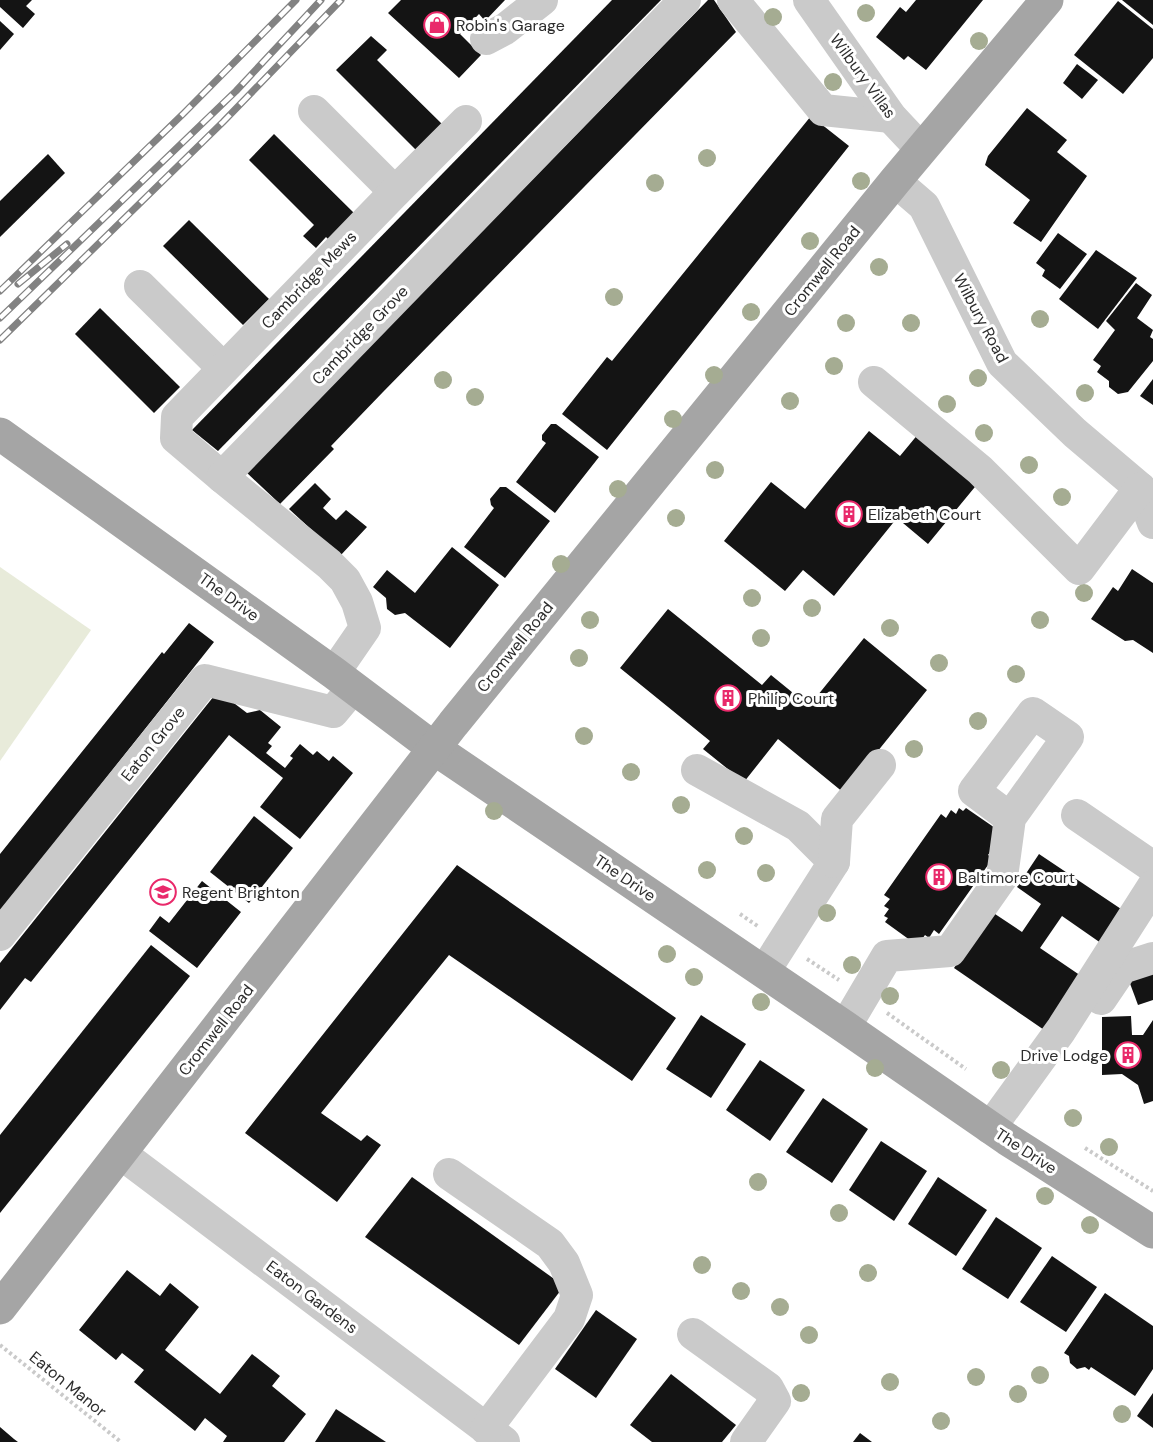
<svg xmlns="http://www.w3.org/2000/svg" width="1153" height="1442" viewBox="0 0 1153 1442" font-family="'DM Sans',sans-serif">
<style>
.green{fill:#e8ebda}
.building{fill:#141414}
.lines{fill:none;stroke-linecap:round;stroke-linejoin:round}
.path{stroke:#cacaca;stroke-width:4;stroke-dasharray:3 3;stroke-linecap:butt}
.minor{stroke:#cacaca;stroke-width:32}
.major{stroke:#a5a5a5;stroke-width:33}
.rail-casing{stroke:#828282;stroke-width:7}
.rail{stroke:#fff;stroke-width:4.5;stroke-dasharray:14;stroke-linecap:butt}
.tree{fill:#a5ac92}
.labels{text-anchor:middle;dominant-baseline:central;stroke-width:6;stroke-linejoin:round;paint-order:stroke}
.poi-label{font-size:16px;fill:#2d2d2d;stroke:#fff;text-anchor:start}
.street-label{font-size:16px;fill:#2d2d2d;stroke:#fff}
</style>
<rect width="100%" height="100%" fill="#fff"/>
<polygon class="green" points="0,567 91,630 0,761"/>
<g class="building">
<polygon points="0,0 32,0 26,6 35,14 23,28 0,7"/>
<polygon points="401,0 505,0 485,21 479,14 460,34 481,55 459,78 388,13"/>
<polygon points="612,0 661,0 218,451 192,430"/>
<polygon points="708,0 714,0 736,32 383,392 331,446 334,449 280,504 246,472"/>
<polygon points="916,0 983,0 926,70 908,56 904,60 876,37 900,7 906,12"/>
<polygon points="1122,0 1153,0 1153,25"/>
<polygon points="1118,1 1153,29 1153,58 1123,94 1074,55"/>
<polygon points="0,21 14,34 0,50"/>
<polygon points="371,36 387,50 377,60 442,124 416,150 336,70"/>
<polygon points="1077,64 1098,80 1082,99 1063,83"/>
<polygon points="1027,108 1067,140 1057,152 1087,176 1041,242 1013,223 1030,200 985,165 988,156"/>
<polygon points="811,116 849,146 607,450 562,414 607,357 612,361"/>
<polygon points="274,134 354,213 328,239 326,237 316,248 303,236 314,225 249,160"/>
<polygon points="48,154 65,173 0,237 0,201"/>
<polygon points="189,220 269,299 243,325 163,246"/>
<polygon points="1058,233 1087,254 1060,289 1042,276 1045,270 1036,263"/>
<polygon points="1096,250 1137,278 1098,329 1059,299"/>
<polygon points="1136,283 1152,295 1137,318 1153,330 1150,337 1153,339 1153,361 1128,392 1118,394 1109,387 1109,381 1097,372 1101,366 1093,360 1115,330 1106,321"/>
<polygon points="100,308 180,387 154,413 75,334"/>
<polygon points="1153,379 1153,405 1140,396"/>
<polygon points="551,424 556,424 599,457 555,513 516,482 546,443 542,440 542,435"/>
<polygon points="869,431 900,456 919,433 979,482 928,544 897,518 834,596 803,570 785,591 724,541 771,482 805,509"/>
<polygon points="315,483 331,499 323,508 336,520 346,510 367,527 340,556 289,509"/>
<polygon points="500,487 506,487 550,521 505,578 464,547 494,508 491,505 490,499"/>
<polygon points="452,547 499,585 450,648 405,613 395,615 387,609 386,598 373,587 387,570 415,593"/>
<polygon points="1132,569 1153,583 1153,653 1133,640 1125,641 1091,619 1113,587 1118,591"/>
<polygon points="668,609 762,685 771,675 809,706 864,638 927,690 844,793 778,739 744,782 703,749 710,741 620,668"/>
<polygon points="189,623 214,642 0,912 0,854 162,652 164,654"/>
<polygon points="218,691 247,713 260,710 281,727 268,743 272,746 266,753 285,768 293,758 290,756 300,744 313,755 317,751 329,761 333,756 353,773 300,839 260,807 283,778 229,735 31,982 25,978 0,1010 0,963"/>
<polygon points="959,808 963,811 966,808 998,830 995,845 988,855 993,858 939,934 934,930 929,938 925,935 920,942 914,943 885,922 888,918 884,916 889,909 884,906 890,899 884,895 941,814 946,818 951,810 956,814"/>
<polygon points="254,816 293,848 249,903 210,872"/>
<polygon points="1039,854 1130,915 1108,948 1062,916 1040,948 1087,980 1050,1034 954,968 992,912 1022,932 1041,904 1017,887"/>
<polygon points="457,865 676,1018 632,1081 449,955 321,1113 361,1141 367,1135 381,1145 337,1202 245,1133"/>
<polygon points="202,881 241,912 197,968 149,931 160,916 169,923"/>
<polygon points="151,945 190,976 0,1213 0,1135"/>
<polygon points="1153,969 1153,1000 1138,1005 1128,978"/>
<polygon points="701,1015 746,1044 711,1098 666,1069"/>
<polygon points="1131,1016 1132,1035 1143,1035 1153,1020 1153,1101 1144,1104 1138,1085 1122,1074 1102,1075 1102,1017"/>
<polygon points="760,1060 805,1090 770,1141 726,1110"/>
<polygon points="823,1098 868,1129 832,1183 786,1152"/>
<polygon points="881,1141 927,1171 894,1221 849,1190"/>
<polygon points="412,1177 564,1286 519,1345 365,1237"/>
<polygon points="938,1177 987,1210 956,1256 908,1224"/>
<polygon points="996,1217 1042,1248 1008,1299 962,1269"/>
<polygon points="1052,1256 1097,1287 1066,1332 1020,1302"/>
<polygon points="127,1270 160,1296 170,1283 199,1307 165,1350 220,1394 252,1354 280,1376 272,1386 306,1414 284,1442 223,1442 227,1436 205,1418 195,1431 134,1382 144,1370 122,1353 116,1360 79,1330"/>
<polygon points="1105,1293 1153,1326 1153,1369 1135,1396 1091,1367 1089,1370 1085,1367 1077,1369 1070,1363 1069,1356 1064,1353"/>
<polygon points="596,1310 637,1339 596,1398 555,1369"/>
<polygon points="671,1374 736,1425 722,1442 652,1442 630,1425"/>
<polygon points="1153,1393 1153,1428 1137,1416"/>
<polygon points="336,1409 386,1442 315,1442"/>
<polygon points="0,1427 14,1439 18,1442 0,1442"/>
<polygon points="860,1433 872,1442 853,1442"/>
</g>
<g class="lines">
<g class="path">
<polyline points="740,914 759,927"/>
<polyline points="807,959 839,980"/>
<polyline points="887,1013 966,1069"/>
<polyline points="1085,1148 1153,1191"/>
<polyline points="0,1345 121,1442"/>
</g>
<g class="minor">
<polyline points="733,0 823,110 891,117"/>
<polyline points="809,0 891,117 921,149"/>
<polyline points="486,39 505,29 542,0"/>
<polyline points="314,111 395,192"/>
<polyline points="895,181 924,206 1002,363 1075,433 1140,488 1153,523"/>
<polyline points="140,286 223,368"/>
<polyline points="874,382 980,470 1079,569 1140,488"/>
<polyline points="222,477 176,438 177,417 395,192 466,121"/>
<polyline points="334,673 365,628 357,602 345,580 329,564 222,477 685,0"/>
<polyline points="697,770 798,826 834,862 764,972"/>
<polyline points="1077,815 1153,867"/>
<polyline points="834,862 837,819 880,765"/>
<polyline points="0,935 205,680 333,712 353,688"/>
<polyline points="1101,999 1122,968 1153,958"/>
<polyline points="845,1027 887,956 950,951 1002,877 1010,818 1068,737 1033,713 974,791 1010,818"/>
<polyline points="990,1128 1061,1030 1153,886"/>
<polyline points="120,1153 504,1442"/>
<polyline points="449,1174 550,1244 564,1263 577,1295 569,1319 486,1429"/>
<polyline points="693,1334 768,1388 775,1401 746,1442"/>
</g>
<g class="major">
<polyline points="0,434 334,673 435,749 845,1027 1007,1139 1153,1232"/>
<polyline points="0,1308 453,724 895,181 1047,0"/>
</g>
<g class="rail-casing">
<g id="rail">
<polyline points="18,284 67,244"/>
<polyline points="0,291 184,113 296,0"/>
<polyline points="0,318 236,91 321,0"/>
<polyline points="0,340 223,122 341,0"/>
</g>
</g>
<use href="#rail" class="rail"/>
</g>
<g class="tree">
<circle cx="866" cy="13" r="9"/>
<circle cx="773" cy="17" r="9"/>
<circle cx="979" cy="41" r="9"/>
<circle cx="833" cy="82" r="9"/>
<circle cx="707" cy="158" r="9"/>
<circle cx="861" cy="181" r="9"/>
<circle cx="655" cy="183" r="9"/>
<circle cx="810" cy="241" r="9"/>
<circle cx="879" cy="267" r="9"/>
<circle cx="614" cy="297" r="9"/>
<circle cx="751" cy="312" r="9"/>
<circle cx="1040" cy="319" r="9"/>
<circle cx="846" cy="323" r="9"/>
<circle cx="911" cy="323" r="9"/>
<circle cx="834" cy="366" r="9"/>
<circle cx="714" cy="375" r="9"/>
<circle cx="978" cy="378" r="9"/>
<circle cx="443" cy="380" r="9"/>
<circle cx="1085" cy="393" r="9"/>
<circle cx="475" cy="397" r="9"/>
<circle cx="790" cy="401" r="9"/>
<circle cx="947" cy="404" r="9"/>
<circle cx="673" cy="419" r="9"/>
<circle cx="984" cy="433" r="9"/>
<circle cx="1029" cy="465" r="9"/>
<circle cx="715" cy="470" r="9"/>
<circle cx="618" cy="489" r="9"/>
<circle cx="1062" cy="497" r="9"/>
<circle cx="676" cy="518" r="9"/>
<circle cx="561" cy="564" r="9"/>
<circle cx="1084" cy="593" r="9"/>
<circle cx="752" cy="598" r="9"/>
<circle cx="812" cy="608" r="9"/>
<circle cx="590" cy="620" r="9"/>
<circle cx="1040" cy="620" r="9"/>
<circle cx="890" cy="628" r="9"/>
<circle cx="761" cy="638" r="9"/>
<circle cx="579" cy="658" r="9"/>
<circle cx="939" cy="663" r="9"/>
<circle cx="1016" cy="674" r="9"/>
<circle cx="978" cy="721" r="9"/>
<circle cx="584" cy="736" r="9"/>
<circle cx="914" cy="749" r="9"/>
<circle cx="631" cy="772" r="9"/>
<circle cx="681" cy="805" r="9"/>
<circle cx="494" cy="811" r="9"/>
<circle cx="744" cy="836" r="9"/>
<circle cx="707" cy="870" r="9"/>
<circle cx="766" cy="873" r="9"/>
<circle cx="827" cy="913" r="9"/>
<circle cx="667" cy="954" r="9"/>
<circle cx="852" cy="965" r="9"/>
<circle cx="694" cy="977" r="9"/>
<circle cx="890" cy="996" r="9"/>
<circle cx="761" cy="1002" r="9"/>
<circle cx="875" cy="1068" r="9"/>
<circle cx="1001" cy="1070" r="9"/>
<circle cx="1073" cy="1118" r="9"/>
<circle cx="1109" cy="1147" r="9"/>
<circle cx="758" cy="1182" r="9"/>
<circle cx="1045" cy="1196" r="9"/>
<circle cx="839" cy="1213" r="9"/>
<circle cx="1090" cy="1225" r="9"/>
<circle cx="702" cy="1265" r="9"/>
<circle cx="868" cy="1273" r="9"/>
<circle cx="741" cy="1291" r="9"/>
<circle cx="780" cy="1307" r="9"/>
<circle cx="809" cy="1335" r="9"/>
<circle cx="1040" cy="1375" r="9"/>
<circle cx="976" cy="1377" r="9"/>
<circle cx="890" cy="1382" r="9"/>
<circle cx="801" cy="1393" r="9"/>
<circle cx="1018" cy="1394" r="9"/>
<circle cx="1122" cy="1414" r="9"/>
<circle cx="941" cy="1421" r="9"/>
</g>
<defs>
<g id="shop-ring" transform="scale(1.35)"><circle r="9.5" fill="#fff" stroke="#e9296a" stroke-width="1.5"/><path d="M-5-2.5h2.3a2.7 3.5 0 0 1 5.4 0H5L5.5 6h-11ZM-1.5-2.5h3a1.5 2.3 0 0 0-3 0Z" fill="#e9296a"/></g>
<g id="building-ring" transform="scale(1.35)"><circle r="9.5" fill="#fff" stroke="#e9296a" stroke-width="1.5"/><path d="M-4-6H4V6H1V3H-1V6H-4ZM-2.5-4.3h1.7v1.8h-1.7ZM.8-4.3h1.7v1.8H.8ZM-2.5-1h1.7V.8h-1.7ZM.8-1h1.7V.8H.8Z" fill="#e9296a"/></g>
<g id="school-ring" transform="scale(1.35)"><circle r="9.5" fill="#fff" stroke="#e9296a" stroke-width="1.5"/><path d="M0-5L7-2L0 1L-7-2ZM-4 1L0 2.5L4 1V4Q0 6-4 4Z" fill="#e9296a"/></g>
</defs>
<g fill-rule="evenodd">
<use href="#shop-ring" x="437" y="25"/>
<use href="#building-ring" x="849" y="514"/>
<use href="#building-ring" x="728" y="698"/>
<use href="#building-ring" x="939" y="877"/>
<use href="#school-ring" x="163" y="892"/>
<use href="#building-ring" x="1128" y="1055"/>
</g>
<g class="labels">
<g class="poi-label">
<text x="456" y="25">Robin's Garage</text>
<text x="868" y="514">Elizabeth Court</text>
<text x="748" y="698">Philip Court</text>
<text x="958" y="877">Baltimore Court</text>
<text x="182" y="892">Regent Brighton</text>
<text x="1108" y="1055" text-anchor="end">Drive Lodge</text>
</g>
<g class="street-label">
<text transform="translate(863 76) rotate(54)">Wilbury Villas</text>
<text transform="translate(822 271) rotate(-51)">Cromwell Road</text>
<text transform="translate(309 280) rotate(-46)">Cambridge Mews</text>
<text transform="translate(981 318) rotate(62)">Wilbury Road</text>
<text transform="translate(360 335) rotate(-46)">Cambridge Grove</text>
<text transform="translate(229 597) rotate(36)">The Drive</text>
<text transform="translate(515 647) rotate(-51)">Cromwell Road</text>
<text transform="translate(153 744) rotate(-51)">Eaton Grove</text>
<text transform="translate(625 878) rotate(34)">The Drive</text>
<text transform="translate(216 1030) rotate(-52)">Cromwell Road</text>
<text transform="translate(1026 1151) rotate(33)">The Drive</text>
<text transform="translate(312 1297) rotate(37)">Eaton Gardens</text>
<text transform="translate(68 1384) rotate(39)">Eaton Manor</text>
</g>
</g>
</svg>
